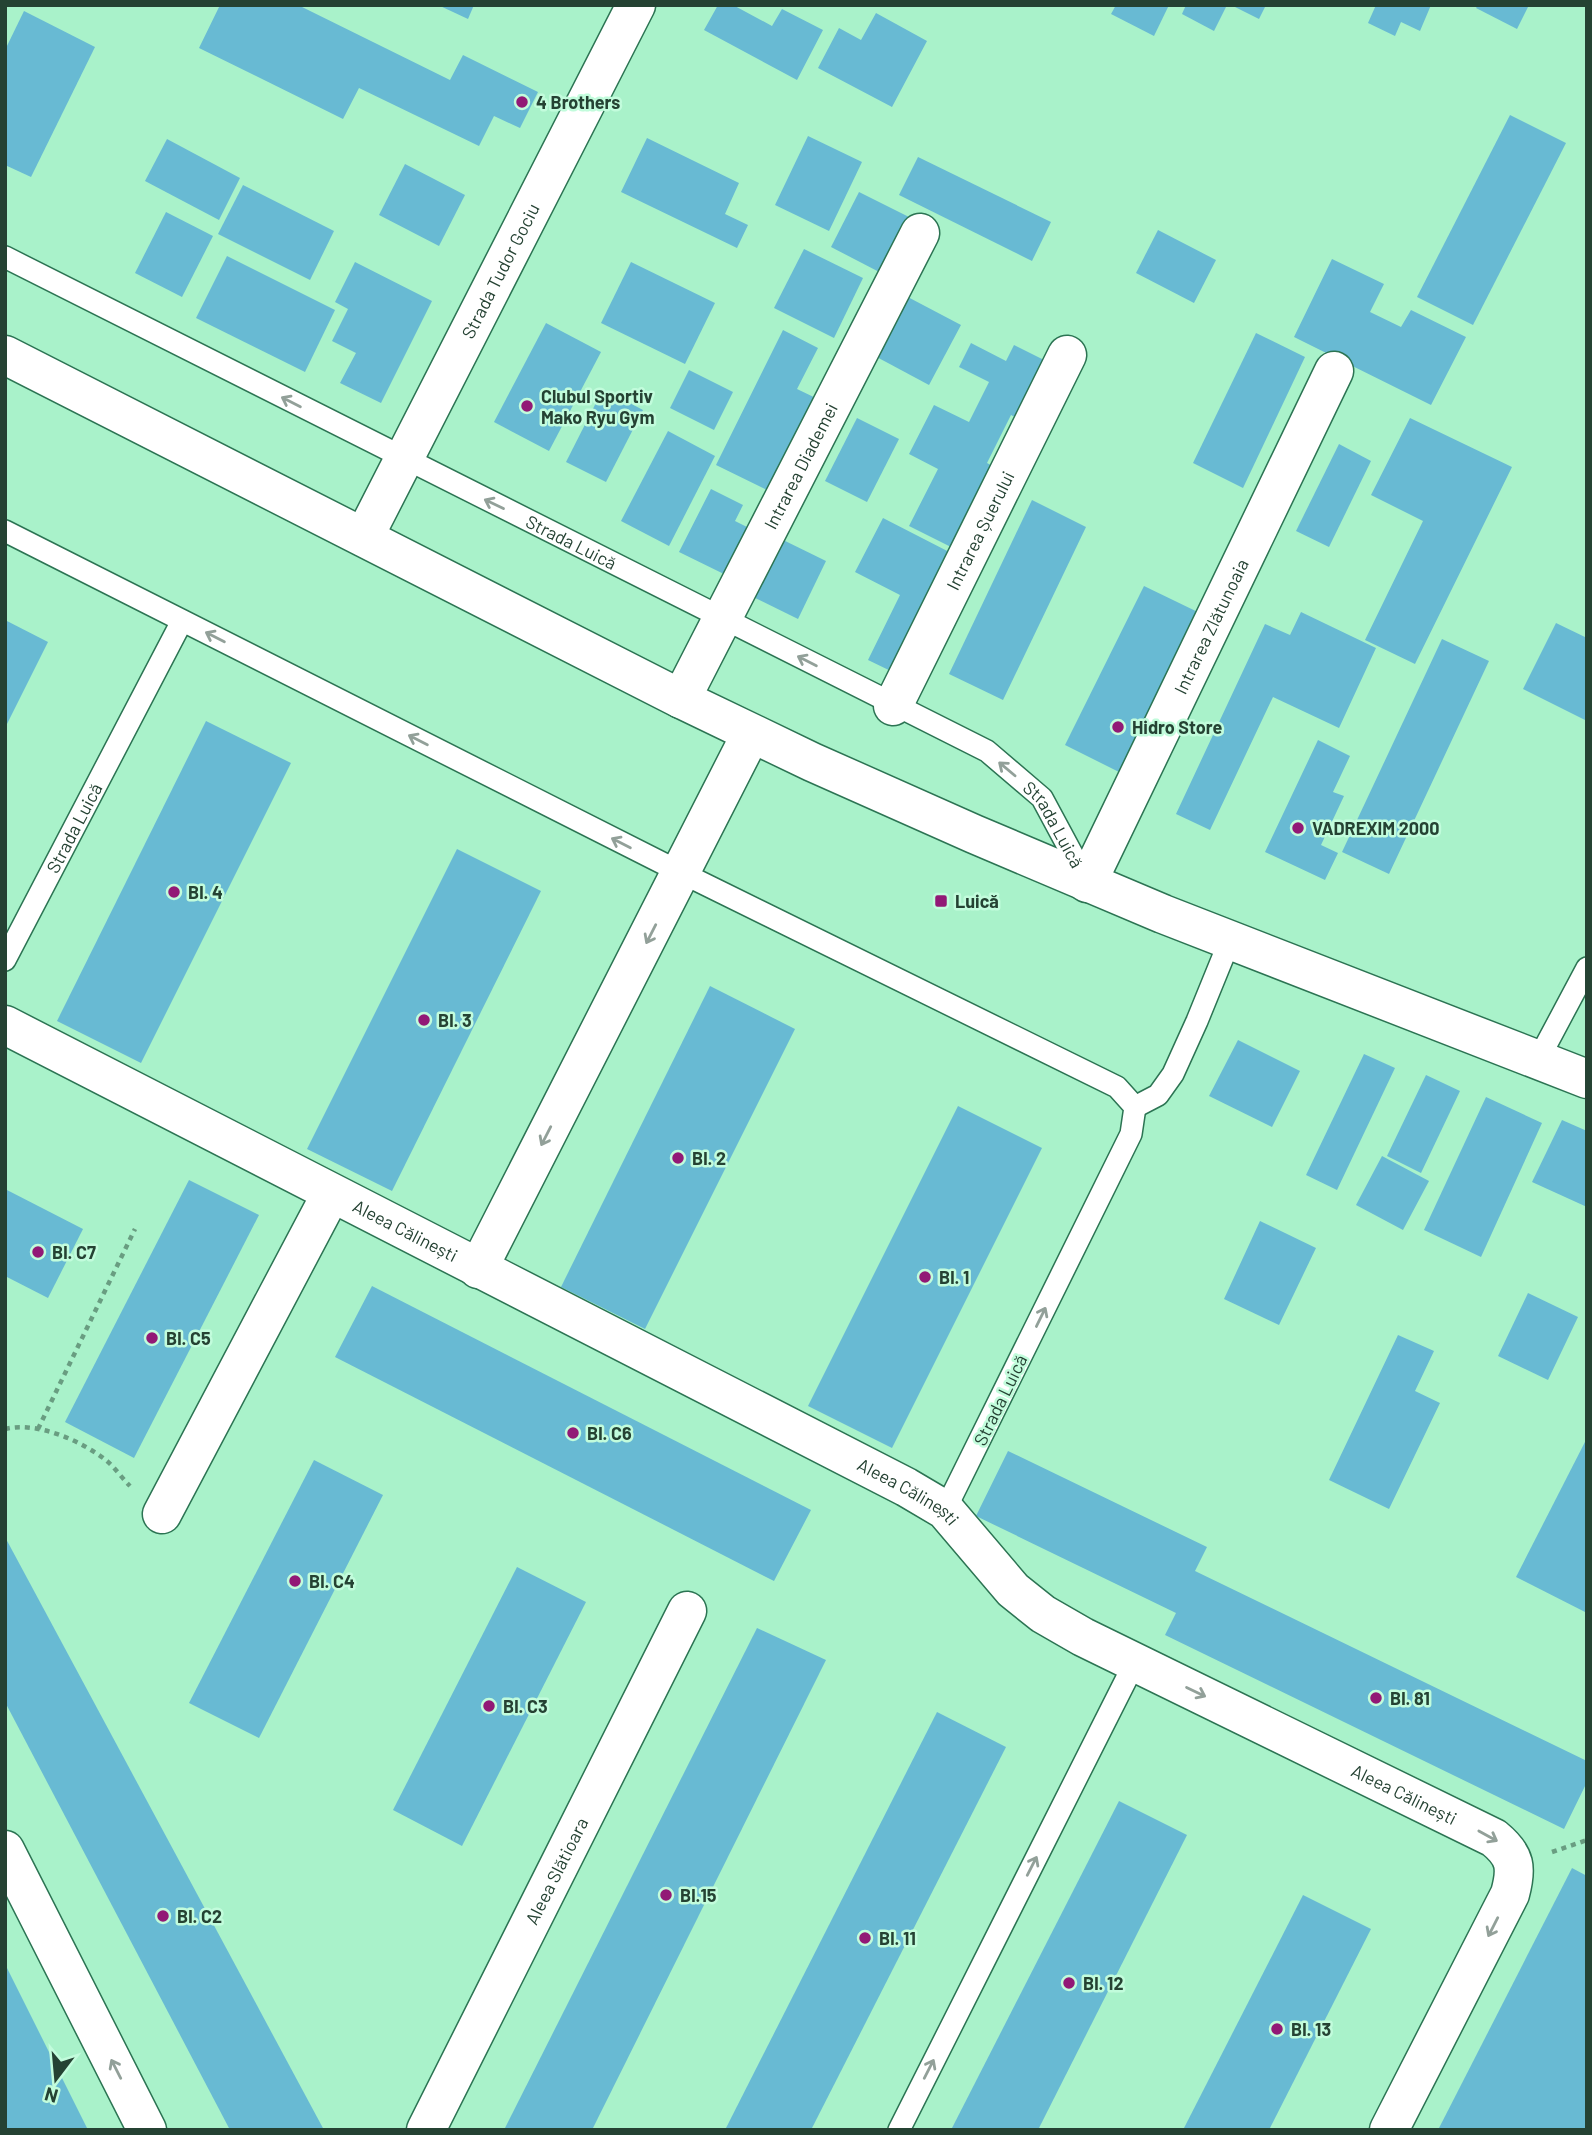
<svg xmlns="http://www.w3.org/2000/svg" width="1592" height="2135" viewBox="0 0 1592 2135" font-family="Barlow,sans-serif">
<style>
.building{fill:#68bad3}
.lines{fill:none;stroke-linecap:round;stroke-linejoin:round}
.lane-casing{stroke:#2c7453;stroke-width:24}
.street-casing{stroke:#2c7453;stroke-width:41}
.secondary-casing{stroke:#2c7453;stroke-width:41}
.path{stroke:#699d81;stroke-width:4.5;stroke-dasharray:5 5;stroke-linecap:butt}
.lane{stroke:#fff;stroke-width:21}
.street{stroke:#fff;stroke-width:38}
.secondary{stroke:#fff;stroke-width:38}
.oneway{stroke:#92a099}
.poi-dot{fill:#921976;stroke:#c2fcdc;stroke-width:2.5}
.labels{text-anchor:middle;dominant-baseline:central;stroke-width:5;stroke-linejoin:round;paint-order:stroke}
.poi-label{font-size:18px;font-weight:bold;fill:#254233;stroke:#c2fcdc;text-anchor:start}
.street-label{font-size:18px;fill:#254233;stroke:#c2fcdc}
</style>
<rect width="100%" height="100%" fill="#a9f2ca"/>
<g class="building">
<polygon points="220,5 298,5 450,80 463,55 538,92 520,128 494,116 479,146 359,88 343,119 199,48"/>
<polygon points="438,5 474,5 468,19"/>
<polygon points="718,5 733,5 772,26 782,9 823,30 797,80 704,30"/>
<polygon points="1116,5 1169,5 1154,36 1111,14"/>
<polygon points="1186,5 1227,5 1214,31 1182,14"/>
<polygon points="1231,5 1266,5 1259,19"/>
<polygon points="1376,5 1431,5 1420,31 1401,22 1395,36 1368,23"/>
<polygon points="1478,5 1529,5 1517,29 1476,8"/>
<polygon points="24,11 95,47 31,177 5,165 5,50"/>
<polygon points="876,13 927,41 892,107 818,68 839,28 861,40"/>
<polygon points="1510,115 1566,143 1473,325 1417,297"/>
<polygon points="808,136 862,162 829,231 775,205"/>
<polygon points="647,138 739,183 725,214 748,225 737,248 621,192"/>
<polygon points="167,139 240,178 219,220 145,181"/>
<polygon points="918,157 1051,222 1032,261 899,195"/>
<polygon points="405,164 465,195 439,246 379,215"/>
<polygon points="243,185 334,231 310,280 218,234"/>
<polygon points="859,192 913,219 885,275 831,247"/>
<polygon points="166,212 213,236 182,297 135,273"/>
<polygon points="1158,230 1216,260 1194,303 1136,273"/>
<polygon points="804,249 863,278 834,338 774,308"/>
<polygon points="227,256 335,310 305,372 196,318"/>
<polygon points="1332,259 1384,284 1370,312 1401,327 1411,310 1466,337 1431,405 1294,337"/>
<polygon points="355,262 432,301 381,403 340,383 356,353 332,341 348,309 335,302"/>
<polygon points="631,262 715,303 685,364 601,323"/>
<polygon points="904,295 961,325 929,385 873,355"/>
<polygon points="546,323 601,352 549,451 494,422"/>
<polygon points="783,330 818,348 797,389 822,401 775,494 716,465"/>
<polygon points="1256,333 1305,357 1243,488 1193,463"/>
<polygon points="971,343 1006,361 1014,345 1054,365 1025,422 1011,415 987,463 1000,470 959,551 909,526 938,469 909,454 934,405 969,422 989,382 959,367"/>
<polygon points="689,370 733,392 714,430 670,408"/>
<polygon points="603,389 643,410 606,482 566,462"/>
<polygon points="857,418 899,439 867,502 825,481"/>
<polygon points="1410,418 1512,467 1415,664 1365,640 1423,521 1371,495"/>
<polygon points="668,431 715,456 669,546 621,521"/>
<polygon points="1339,444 1371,461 1329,547 1296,531"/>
<polygon points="711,489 743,505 735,521 753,530 730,577 679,552"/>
<polygon points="1032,500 1086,527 1003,700 949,674"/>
<polygon points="883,518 957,556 897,674 868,660 900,595 855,572"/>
<polygon points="777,537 826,561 798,619 749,595"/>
<polygon points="1144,586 1206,616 1127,776 1065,745"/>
<polygon points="1301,612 1376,648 1339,728 1273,697 1210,830 1176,814 1265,624 1290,635"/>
<polygon points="5,620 48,642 5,728"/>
<polygon points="1556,623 1587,638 1587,721 1523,689"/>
<polygon points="1442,639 1489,661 1389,874 1342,852"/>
<polygon points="206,721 291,763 141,1063 57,1021"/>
<polygon points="1318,740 1350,756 1333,792 1344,796 1321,845 1338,853 1325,880 1265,852"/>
<polygon points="457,849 541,891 392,1191 307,1149"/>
<polygon points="710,986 795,1029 645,1329 561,1287"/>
<polygon points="1238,1040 1300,1071 1272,1127 1209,1096"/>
<polygon points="1364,1054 1395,1068 1337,1190 1306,1175"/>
<polygon points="1426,1075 1460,1091 1421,1173 1387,1156"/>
<polygon points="1486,1097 1542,1123 1481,1257 1424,1230"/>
<polygon points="958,1106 1042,1148 892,1448 808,1406"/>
<polygon points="1562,1120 1587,1131 1587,1207 1532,1182"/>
<polygon points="1382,1156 1429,1181 1403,1230 1356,1205"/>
<polygon points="189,1180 259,1215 134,1458 65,1422"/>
<polygon points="5,1189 83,1229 48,1298 5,1276"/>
<polygon points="1260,1221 1316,1248 1279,1325 1224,1299"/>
<polygon points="372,1286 811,1510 774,1581 335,1357"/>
<polygon points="1528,1293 1578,1317 1548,1380 1498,1356"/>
<polygon points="1398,1335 1434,1351 1415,1391 1440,1403 1389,1509 1329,1480"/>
<polygon points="1587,1438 1587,1613 1516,1577"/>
<polygon points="1008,1451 1207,1547 1195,1571 1587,1761 1587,1782 1564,1829 1165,1635 1176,1613 976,1516"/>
<polygon points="314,1460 383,1495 259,1738 189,1703"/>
<polygon points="5,1537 324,2130 230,2130 5,1702"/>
<polygon points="517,1567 586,1602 462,1846 393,1810"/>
<polygon points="757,1628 826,1660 592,2130 504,2130"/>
<polygon points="937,1712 1006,1747 811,2130 725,2130"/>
<polygon points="1119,1801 1187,1835 1038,2130 951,2130"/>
<polygon points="1572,1868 1587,1876 1587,2130 1438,2130"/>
<polygon points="1303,1895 1371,1929 1269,2130 1183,2130"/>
<polygon points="5,1964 88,2130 5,2130"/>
</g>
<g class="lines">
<g class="lane-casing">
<g id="lane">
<path id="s1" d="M5,257L987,751L1042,798L1085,878"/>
<polyline points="5,531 682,873 1117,1087 1135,1107 1131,1134 945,1510"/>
<path id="s2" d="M5,960L182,621"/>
<polyline points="1538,1060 1587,968"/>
<polyline points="1135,1107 1158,1095 1173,1074 1197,1021 1230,940"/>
<polyline points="899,2130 1135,1662"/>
</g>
</g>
<g class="street-casing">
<g id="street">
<path id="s3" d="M364,537L636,5"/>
<path id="s4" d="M681,699L920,233"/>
<path id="s5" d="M893,706L1067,355"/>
<path id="s6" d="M1087,883L1334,371"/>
<path id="s7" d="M5,1025L906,1487L945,1510L1013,1590L1043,1614L1083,1637L1494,1838C1516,1856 1517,1868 1510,1894L1389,2130"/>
<polyline points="478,1269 751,734"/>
<polyline points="162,1514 331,1194"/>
<polyline points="5,1850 147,2130"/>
<path id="s8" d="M426,2130L687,1611"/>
</g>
</g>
<g class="secondary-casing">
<polyline id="secondary" points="5,355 681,699 812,762 974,834 1163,914 1587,1079"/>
</g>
<g class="path">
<path d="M5,1429C37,1421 82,1441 107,1461C115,1468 122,1478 130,1486"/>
<polyline points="38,1429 135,1229"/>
<polyline points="1552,1852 1587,1840"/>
</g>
<use href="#lane" class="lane"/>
<use href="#street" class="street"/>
<use href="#secondary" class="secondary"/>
</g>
<defs><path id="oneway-shaft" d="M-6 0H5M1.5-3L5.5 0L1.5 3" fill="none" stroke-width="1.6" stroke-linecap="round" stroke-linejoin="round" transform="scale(1.75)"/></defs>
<g class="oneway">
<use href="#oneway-shaft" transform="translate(291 402) rotate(-153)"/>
<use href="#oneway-shaft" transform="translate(494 504) rotate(-154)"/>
<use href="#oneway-shaft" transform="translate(215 637) rotate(-153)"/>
<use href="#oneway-shaft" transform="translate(807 661) rotate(-153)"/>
<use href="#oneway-shaft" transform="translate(418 740) rotate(-153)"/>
<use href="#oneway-shaft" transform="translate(1007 769) rotate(-140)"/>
<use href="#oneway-shaft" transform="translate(621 843) rotate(-153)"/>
<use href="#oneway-shaft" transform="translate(651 934) rotate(117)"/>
<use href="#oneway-shaft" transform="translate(546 1136) rotate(117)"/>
<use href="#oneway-shaft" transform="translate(1041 1317) rotate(-64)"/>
<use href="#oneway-shaft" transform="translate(1196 1692) rotate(26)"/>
<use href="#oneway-shaft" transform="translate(1488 1836) rotate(29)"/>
<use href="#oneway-shaft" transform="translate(1032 1866) rotate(-63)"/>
<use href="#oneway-shaft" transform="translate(1493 1927) rotate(117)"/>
<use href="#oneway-shaft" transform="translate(116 2069) rotate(-117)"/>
<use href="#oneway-shaft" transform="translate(929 2069) rotate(-63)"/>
</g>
<g class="poi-dot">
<circle cx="522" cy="102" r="7"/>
<circle cx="527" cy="406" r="7"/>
<circle cx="1118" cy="727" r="7"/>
<circle cx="1298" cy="828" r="7"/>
<circle cx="174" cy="892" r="7"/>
<rect x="934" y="894" width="14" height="14" rx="3.5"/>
<circle cx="424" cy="1020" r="7"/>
<circle cx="678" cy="1158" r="7"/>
<circle cx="38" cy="1252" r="7"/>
<circle cx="925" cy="1277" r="7"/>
<circle cx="152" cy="1338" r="7"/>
<circle cx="573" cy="1433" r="7"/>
<circle cx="295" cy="1581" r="7"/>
<circle cx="1376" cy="1698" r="7"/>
<circle cx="489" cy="1706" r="7"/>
<circle cx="666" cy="1895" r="7"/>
<circle cx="163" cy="1916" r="7"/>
<circle cx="865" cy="1938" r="7"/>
<circle cx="1069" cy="1983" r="7"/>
<circle cx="1277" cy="2029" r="7"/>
</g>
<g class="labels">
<g class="poi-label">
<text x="536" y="102">4 Brothers</text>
<text x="541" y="396">Clubul Sportiv<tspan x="541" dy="21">Mako Ryu Gym</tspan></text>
<text x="1132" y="727">Hidro Store</text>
<text x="1312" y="828">VADREXIM 2000</text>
<text x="188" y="892">Bl. 4</text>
<text x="955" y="901">Luică</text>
<text x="438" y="1020">Bl. 3</text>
<text x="692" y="1158">Bl. 2</text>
<text x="52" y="1252">Bl. C7</text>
<text x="939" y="1277">Bl. 1</text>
<text x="166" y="1338">Bl. C5</text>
<text x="587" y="1433">Bl. C6</text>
<text x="309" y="1581">Bl. C4</text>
<text x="1390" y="1698">Bl. 81</text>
<text x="503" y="1706">Bl. C3</text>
<text x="680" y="1895">Bl.15</text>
<text x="177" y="1916">Bl. C2</text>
<text x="879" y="1938">Bl. 11</text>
<text x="1083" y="1983">Bl. 12</text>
<text x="1291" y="2029">Bl. 13</text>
</g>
<g class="street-label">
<text stroke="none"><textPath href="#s3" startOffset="299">Strada Tudor Gociu</textPath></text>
<text stroke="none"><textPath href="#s4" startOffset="262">Intrarea Diademei</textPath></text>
<text stroke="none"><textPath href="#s5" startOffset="196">Intrarea Șuerului</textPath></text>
<text stroke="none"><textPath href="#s1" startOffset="634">Strada Luică</textPath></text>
<text stroke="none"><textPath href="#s6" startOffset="285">Intrarea Zlătunoaia</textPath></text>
<text stroke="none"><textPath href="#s1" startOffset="1200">Strada Luică</textPath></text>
<text stroke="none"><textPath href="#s2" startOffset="149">Strada Luică</textPath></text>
<text stroke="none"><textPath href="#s7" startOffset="450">Aleea Călinești</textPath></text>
<text transform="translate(1000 1400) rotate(-64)">Strada Luică</text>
<text stroke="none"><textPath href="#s7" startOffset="1017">Aleea Călinești</textPath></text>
<text stroke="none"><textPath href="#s7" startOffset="1605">Aleea Călinești</textPath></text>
<text stroke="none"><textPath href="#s8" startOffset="290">Aleea Slătioara</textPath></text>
</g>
</g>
<rect width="1592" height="2135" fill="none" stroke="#254233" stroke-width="14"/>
<g transform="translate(56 2079) rotate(196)" stroke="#c2fcdc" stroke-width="5" paint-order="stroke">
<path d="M0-5L12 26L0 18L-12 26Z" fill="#254233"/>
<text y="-10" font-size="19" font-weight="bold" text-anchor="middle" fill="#254233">N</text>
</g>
</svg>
